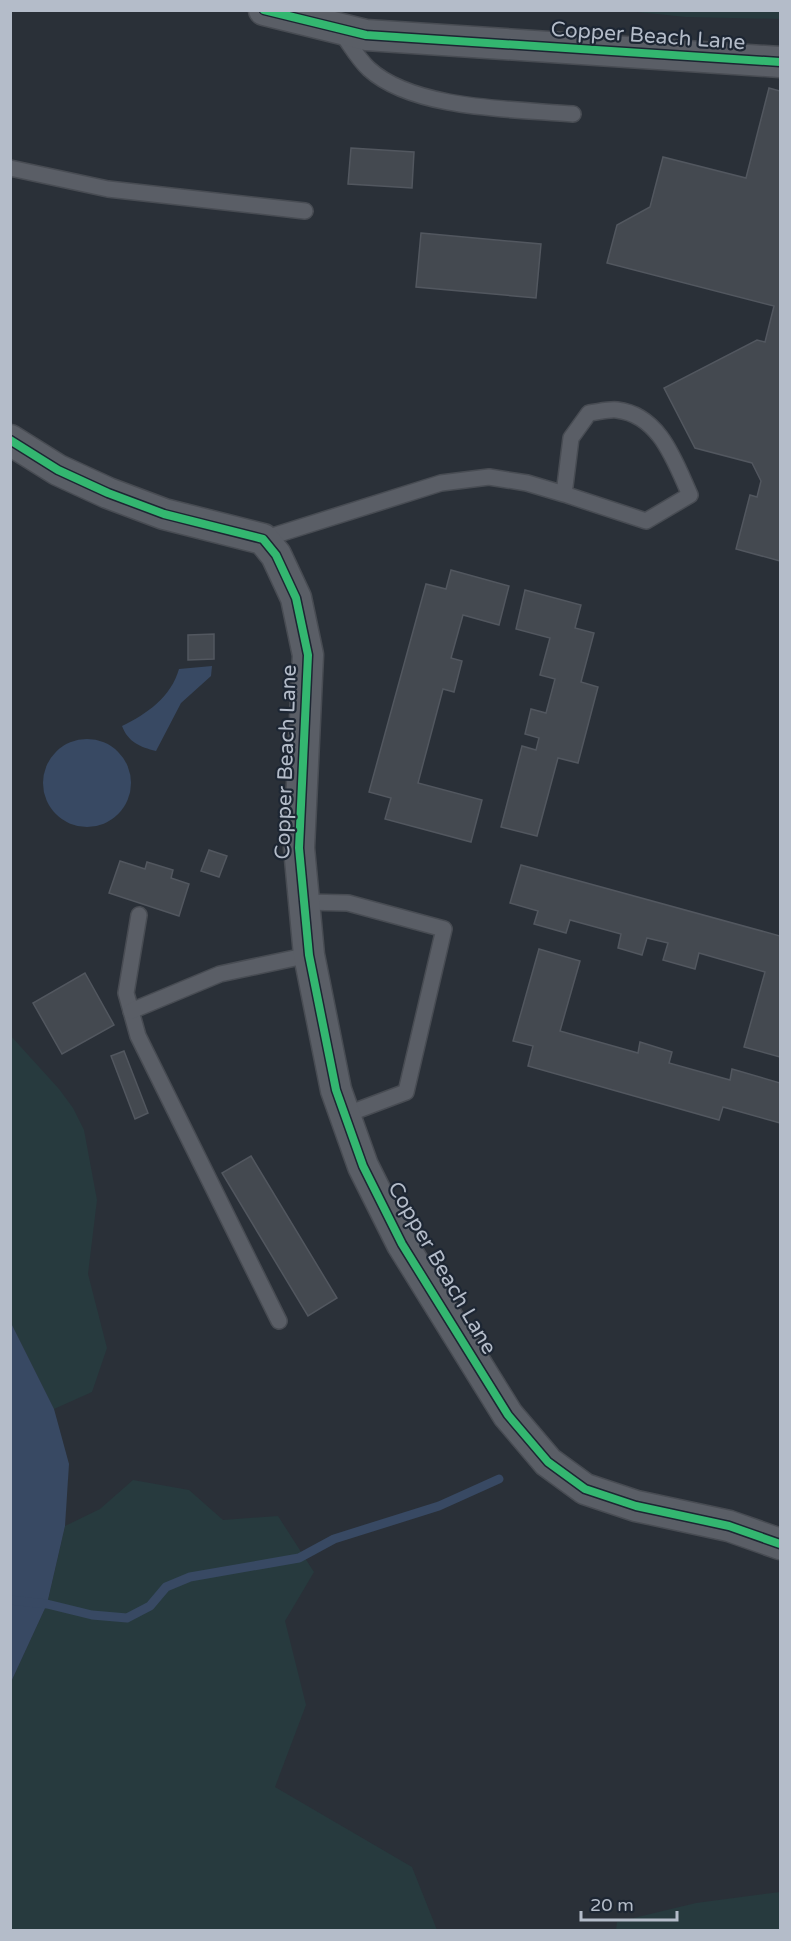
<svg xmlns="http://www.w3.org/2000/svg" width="791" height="1941" viewBox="0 0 791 1941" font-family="'Varela Round',sans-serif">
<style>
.green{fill:#273a3e}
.water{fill:#384963}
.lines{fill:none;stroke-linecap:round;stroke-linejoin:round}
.stream{stroke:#384963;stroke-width:9}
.building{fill:#444950;stroke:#52575f;stroke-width:1.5}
.lane-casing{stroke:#484c53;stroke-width:18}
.street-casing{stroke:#484c53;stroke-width:33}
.lane{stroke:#5a5e66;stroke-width:15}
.street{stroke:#5a5e66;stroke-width:30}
.cycleway-casing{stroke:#1d2633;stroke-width:11}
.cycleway{stroke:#33b770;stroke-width:8}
.labels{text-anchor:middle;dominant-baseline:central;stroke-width:4.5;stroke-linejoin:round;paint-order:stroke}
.street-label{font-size:21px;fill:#b4bcc9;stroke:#1d2633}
</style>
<rect width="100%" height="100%" fill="#2a3038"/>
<g class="green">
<polygon points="628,11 780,11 780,19 686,17"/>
<polygon points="10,1035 59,1089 73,1108 84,1130 97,1200 88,1274 107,1348 92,1392 54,1409 11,1323"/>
<polygon points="133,1480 189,1490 223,1520 278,1516 314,1572 285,1621 306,1705 275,1787 412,1867 437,1930 11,1930 11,1682 47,1604 65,1526 100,1509"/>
<polygon points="780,1892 780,1930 616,1930 617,1922 696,1903"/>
</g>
<g class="water">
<path d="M212,666L211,676L181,703L156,751C140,747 128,742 122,726C147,714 171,697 179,669Z"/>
<circle cx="87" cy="783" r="44"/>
<polygon points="11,1323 54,1409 69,1464 65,1526 47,1604 11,1682"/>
</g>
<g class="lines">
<polyline class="stream" points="10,1600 47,1604 92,1615 127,1618 150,1606 166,1587 190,1577 299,1558 334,1539 439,1506 499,1479"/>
</g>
<g class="building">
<polygon points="769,88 780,91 780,561 736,549 750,495 757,497 761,481 752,463 695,448 664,388 757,340 765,342 774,306 607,263 617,225 650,207 663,157 746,178"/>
<polygon points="351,148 414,152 412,188 348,184"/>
<polygon points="421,233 541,244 536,298 416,287"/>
<polygon points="451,570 509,586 499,625 463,615 451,658 462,661 454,692 443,689 418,783 482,800 471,842 385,819 391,798 369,792 426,584 446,589"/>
<polygon points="525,590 581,605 575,628 594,633 581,682 598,687 578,763 558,758 537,836 501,827 522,746 536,750 539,738 525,734 531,709 546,713 555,679 540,675 550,638 516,629"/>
<polygon points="214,634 214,659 188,660 188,635"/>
<polygon points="209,850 227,856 219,877 201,871"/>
<polygon points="120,861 145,869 147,862 173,870 171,878 189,884 179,916 109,893"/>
<polygon points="521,865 780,936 780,1057 744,1047 765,972 699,953 695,969 663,960 668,943 647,938 642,955 618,948 621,934 570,920 566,933 534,924 538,911 510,903"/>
<polygon points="539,949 580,961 560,1031 638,1053 640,1042 672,1052 669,1063 730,1080 732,1069 780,1083 780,1123 723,1107 719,1120 528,1066 533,1046 513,1041"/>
<polygon points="85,973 114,1025 62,1054 33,1003"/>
<polygon points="124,1051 148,1113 135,1119 111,1056"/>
<polygon points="251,1156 337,1298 308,1316 222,1173"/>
</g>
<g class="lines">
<g class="lane-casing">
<g id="lane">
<path d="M341,32C350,44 358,59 369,69C414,110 515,109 573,114"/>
<polyline points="10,168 108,189 305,211"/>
<path d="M263,539L441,483L489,477L527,483L564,494L571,438L589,413C598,412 609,409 617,410C660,415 675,462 690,495L646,521L564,494"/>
<polyline points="304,902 348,903 444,929 406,1092 345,1115"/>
<polyline points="139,915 126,993 138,1036 279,1321"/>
<polyline points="131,1011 220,974 309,955"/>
</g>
</g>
<g class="street-casing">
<g id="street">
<polyline points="264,10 366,35 780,62"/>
<polyline points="10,440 58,470 108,493 164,514 263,539 276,555 296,598 308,655 299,848 309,955 336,1090 363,1166 402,1244 508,1415 548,1462 585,1489 636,1506 729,1526 780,1544"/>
</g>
</g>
<use href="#lane" class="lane"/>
<use href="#street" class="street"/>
<g class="cycleway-casing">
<g id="cycleway">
<polyline points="264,10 366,35 780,62"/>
<polyline points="10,440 58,470 108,493 164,514 263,539 276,555 296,598 308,655 299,848 309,955 336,1090 363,1166 402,1244 508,1415 548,1462 585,1489 636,1506 729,1526 780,1544"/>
</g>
</g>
<use href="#cycleway" class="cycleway"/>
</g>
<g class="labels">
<g class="street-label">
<text transform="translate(648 36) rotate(4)">Copper Beach Lane</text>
<text transform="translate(286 762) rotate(-88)">Copper Beach Lane</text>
<text transform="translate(442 1268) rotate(60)">Copper Beach Lane</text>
</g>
</g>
<rect width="791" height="1941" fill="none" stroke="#b4bcc9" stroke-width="24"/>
<path d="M581 1911v9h96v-9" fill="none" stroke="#b4bcc9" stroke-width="3"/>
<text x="590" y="1911" font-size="18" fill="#b4bcc9" stroke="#1d2633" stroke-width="4.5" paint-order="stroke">20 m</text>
</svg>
